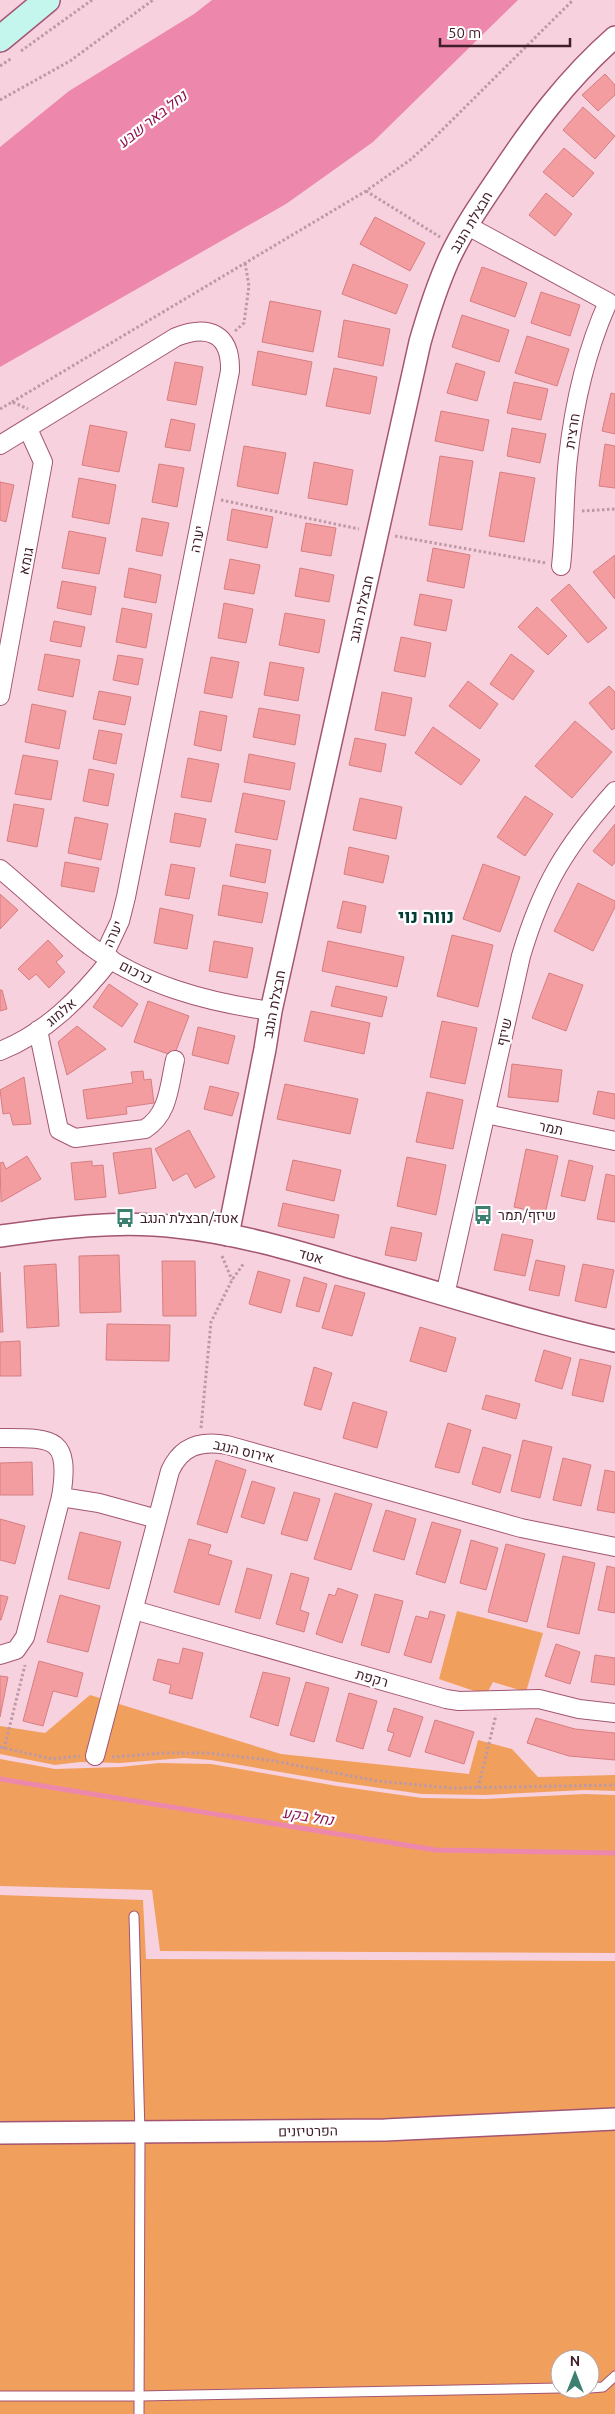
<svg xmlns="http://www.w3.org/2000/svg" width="615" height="2414" viewBox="0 0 615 2414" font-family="Ubuntu,Heebo,sans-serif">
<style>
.green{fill:#f19f5d;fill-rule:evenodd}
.water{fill:#ed88ac}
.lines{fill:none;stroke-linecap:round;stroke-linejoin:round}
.stream{stroke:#ed88ac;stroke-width:5}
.building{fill:#f49da0;stroke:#d67e82}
.service-casing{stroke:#a45573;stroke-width:11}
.minor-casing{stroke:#a45573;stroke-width:20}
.tertiary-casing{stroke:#a45573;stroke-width:24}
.secondary-casing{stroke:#a45573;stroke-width:28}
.path{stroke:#bd99a5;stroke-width:3;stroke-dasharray:2.5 2.5;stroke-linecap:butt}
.service{stroke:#fff;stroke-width:9}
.minor{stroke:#fff;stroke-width:18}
.tertiary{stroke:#fff;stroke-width:21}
.secondary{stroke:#c5f6ee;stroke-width:25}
.labels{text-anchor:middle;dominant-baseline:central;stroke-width:4.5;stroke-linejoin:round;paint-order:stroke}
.street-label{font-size:14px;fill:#3f1d29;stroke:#fff}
.poi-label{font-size:14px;fill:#3f1d29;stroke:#fff;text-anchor:start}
.water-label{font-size:15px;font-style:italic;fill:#8e1550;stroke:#fff}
.district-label{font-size:19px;font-weight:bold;fill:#013f35;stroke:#fff}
</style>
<rect width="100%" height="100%" fill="#f7d2de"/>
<g class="green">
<polygon points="457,1611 543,1633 526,1692 493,1682 486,1695 439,1679"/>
<polygon points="90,1695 281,1754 469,1774 478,1740 512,1749 538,1777 615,1775 615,1791 585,1790 485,1795 422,1794 338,1782 211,1760 184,1758 120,1763 80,1762 55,1765 0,1754 0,1726 45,1733"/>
<polygon points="0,1759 55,1769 120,1767 159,1763 211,1764 337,1786 422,1798 485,1799 585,1794 615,1795 615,1953 160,1951 152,1890 0,1886"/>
<path d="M0,1895L143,1900L146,1959L615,1961V2414H0ZM560,2359H590V2389H560Z"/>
</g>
<polygon class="water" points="212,0 518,0 373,142 286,204 0,367 0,147 69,91 194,14"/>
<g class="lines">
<polyline class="stream" points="0,1779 436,1850 615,1853"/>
</g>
<g class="building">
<polygon points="605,74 615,85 615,95 598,111 582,95"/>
<polygon points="583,107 615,136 595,159 563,130"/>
<polygon points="564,148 594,173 573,197 543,172"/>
<polygon points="546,193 572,214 555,236 529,215"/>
<polygon points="375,217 425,243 410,271 360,244"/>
<polygon points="353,264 408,285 396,314 342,294"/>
<polygon points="482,267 527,283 515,317 470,301"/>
<polygon points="541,292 580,305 570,336 531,323"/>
<polygon points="270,301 321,311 313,352 262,342"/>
<polygon points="462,315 509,330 499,362 452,347"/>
<polygon points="344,320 390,329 383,366 338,357"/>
<polygon points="527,336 569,349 557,386 515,373"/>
<polygon points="258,351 312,362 306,395 252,385"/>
<polygon points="175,362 203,367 196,405 167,400"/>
<polygon points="456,363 485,372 477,401 447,393"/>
<polygon points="334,368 377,377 370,414 326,406"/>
<polygon points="514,382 548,389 541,420 507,413"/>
<polygon points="611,393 615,394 615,434 602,431"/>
<polygon points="441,411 489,420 483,451 435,441"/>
<polygon points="171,419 195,424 190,451 165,447"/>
<polygon points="90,425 127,432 119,472 82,465"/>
<polygon points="512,428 546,434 540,463 507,456"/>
<polygon points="605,444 615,446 615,488 599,486"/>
<polygon points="244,446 286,453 278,494 237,486"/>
<polygon points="440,456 473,461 462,530 429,525"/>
<polygon points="314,462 353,470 347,505 308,498"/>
<polygon points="159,464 184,468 177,507 152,502"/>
<polygon points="500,472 535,478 524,542 489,536"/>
<polygon points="79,478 116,485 109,524 72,517"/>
<polygon points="0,482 14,485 6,522 0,520"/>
<polygon points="232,509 273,517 267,548 227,540"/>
<polygon points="142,518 169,523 162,556 136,551"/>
<polygon points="306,523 336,528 331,556 301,551"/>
<polygon points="69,531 106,538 99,574 62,568"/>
<polygon points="433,548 470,555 464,588 427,581"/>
<polygon points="615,555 615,599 593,572"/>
<polygon points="230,559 260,565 254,594 224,589"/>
<polygon points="129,568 161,575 156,603 124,597"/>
<polygon points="300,568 334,575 329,602 295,596"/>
<polygon points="62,581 96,587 91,615 57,608"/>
<polygon points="569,584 607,628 588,643 551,600"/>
<polygon points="420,594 452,600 446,631 414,625"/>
<polygon points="224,603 253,609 246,643 218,638"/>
<polygon points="537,607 567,636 548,655 518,627"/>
<polygon points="122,608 152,614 146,648 116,642"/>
<polygon points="285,613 325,620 319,653 279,645"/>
<polygon points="54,621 85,627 81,647 50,641"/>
<polygon points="401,637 431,643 425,677 394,671"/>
<polygon points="45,654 80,660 73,697 38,690"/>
<polygon points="511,654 534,671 513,700 490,684"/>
<polygon points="118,655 143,659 138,685 113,680"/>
<polygon points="211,657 239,662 232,698 204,693"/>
<polygon points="270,662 304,668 298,701 264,695"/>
<polygon points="468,681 498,704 480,729 449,706"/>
<polygon points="609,686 615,692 615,728 612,730 589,703"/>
<polygon points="99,691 131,697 125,725 93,719"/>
<polygon points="382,692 412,698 405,736 375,730"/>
<polygon points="32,704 66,711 59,749 25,742"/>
<polygon points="259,708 300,715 295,745 253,737"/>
<polygon points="200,711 227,716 221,751 194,745"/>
<polygon points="575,721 612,752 572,798 535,766"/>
<polygon points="433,727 480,760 461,785 415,753"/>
<polygon points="99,730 122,734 116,764 93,759"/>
<polygon points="355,738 386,744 381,772 349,765"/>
<polygon points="249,754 295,763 290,790 244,782"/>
<polygon points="23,755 58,761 51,800 15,794"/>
<polygon points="188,758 219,764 211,802 181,797"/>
<polygon points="89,769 114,774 108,806 83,801"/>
<polygon points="243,793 285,801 277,840 235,832"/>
<polygon points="525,796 553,814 525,856 497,837"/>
<polygon points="360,798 402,807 396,839 353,830"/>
<polygon points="14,804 44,809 37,847 7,841"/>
<polygon points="175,813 206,819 200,847 170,842"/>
<polygon points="75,817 108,824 101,860 68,853"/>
<polygon points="615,824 615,862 612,866 593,851"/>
<polygon points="236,844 271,850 265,883 230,876"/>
<polygon points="349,847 389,856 383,883 344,874"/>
<polygon points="65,862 99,868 94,892 61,886"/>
<polygon points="171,864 195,868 189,899 165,895"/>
<polygon points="483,864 520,877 500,932 463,919"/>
<polygon points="578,883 615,901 615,907 593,951 554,931"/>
<polygon points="223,885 268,893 262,923 218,915"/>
<polygon points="0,894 18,910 0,929"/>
<polygon points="343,901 366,906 361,933 337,928"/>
<polygon points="160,908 193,915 187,949 154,943"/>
<polygon points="452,935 493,945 478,1007 437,996"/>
<polygon points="48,940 63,956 56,962 65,972 49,988 36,974 29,980 18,969"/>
<polygon points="214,941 253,948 247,978 209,971"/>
<polygon points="328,941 404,957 397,987 322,971"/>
<polygon points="549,973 583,985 566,1031 532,1018"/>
<polygon points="109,984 138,1004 122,1027 93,1007"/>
<polygon points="336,986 387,997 382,1017 331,1006"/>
<polygon points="0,990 2,990 7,1009 0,1011"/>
<polygon points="148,1001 189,1016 174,1056 134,1042"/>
<polygon points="311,1011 370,1023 364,1054 304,1041"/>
<polygon points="442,1021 477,1028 465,1084 430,1077"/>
<polygon points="77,1026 106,1049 67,1075 58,1042"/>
<polygon points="198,1027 235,1036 228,1064 192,1055"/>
<polygon points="512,1064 562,1070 558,1102 508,1097"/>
<polygon points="143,1071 144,1080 151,1079 154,1103 126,1107 127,1114 87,1119 83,1090 133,1083 131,1072"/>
<polygon points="24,1077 31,1124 13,1125 10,1113 3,1114 0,1090"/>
<polygon points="285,1084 358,1099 350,1134 277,1119"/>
<polygon points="210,1086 239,1093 232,1116 204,1109"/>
<polygon points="598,1091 615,1094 615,1119 593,1114"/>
<polygon points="427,1092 463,1100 453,1149 416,1142"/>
<polygon points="189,1130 215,1177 195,1188 187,1173 173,1181 155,1149"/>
<polygon points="151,1148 156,1188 119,1194 113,1153"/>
<polygon points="526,1149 558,1156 545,1214 514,1207"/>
<polygon points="27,1156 41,1179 1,1202 0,1163 3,1162 6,1169"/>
<polygon points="407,1157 446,1165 436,1215 397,1206"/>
<polygon points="293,1160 341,1170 334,1201 286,1190"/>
<polygon points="569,1160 593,1166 585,1201 561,1196"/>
<polygon points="92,1161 92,1166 103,1165 106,1197 75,1200 71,1163"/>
<polygon points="606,1174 615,1176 615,1222 597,1219"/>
<polygon points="283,1203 339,1215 334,1238 278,1226"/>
<polygon points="391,1227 422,1233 416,1261 385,1255"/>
<polygon points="502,1234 533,1240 525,1276 494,1270"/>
<polygon points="119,1255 121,1312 80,1313 79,1256"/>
<polygon points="536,1260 565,1266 559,1296 529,1290"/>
<polygon points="162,1261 195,1261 196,1316 163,1316"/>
<polygon points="56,1264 59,1326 27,1328 24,1266"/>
<polygon points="583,1264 614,1270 606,1308 575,1301"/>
<polygon points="258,1271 290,1280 281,1313 249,1304"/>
<polygon points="0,1272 3,1332 0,1332"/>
<polygon points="304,1277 327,1284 319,1312 296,1306"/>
<polygon points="335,1285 365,1293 352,1336 322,1328"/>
<polygon points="107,1324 170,1325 169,1361 106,1360"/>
<polygon points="420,1327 456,1338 446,1372 410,1361"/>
<polygon points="20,1341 21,1376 0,1376 0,1342"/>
<polygon points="544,1350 571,1358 562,1389 535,1381"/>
<polygon points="580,1359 611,1366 603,1402 572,1395"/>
<polygon points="314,1367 332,1373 321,1410 304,1405"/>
<polygon points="486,1395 520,1404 516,1419 482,1409"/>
<polygon points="353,1402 387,1412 377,1448 343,1438"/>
<polygon points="448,1423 471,1430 459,1473 435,1467"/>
<polygon points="523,1440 552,1447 540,1498 511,1491"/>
<polygon points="483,1447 511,1455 500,1493 472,1484"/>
<polygon points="563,1458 591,1465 581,1506 553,1500"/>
<polygon points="216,1460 246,1470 227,1533 197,1524"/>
<polygon points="32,1462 33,1495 0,1495 0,1463"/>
<polygon points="605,1470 615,1472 615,1513 597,1510"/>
<polygon points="252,1481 275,1488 264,1524 241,1517"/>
<polygon points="294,1492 320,1499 307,1541 281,1534"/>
<polygon points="335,1493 372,1504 351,1570 314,1559"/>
<polygon points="386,1510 416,1519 404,1560 373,1551"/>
<polygon points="0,1519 25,1526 15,1564 0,1560"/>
<polygon points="432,1522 461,1530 445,1583 416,1574"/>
<polygon points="80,1532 121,1542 109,1589 68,1579"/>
<polygon points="189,1539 211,1545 208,1554 232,1561 219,1605 174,1592"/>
<polygon points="471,1540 498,1548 486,1590 460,1583"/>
<polygon points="506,1544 545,1554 527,1622 488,1612"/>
<polygon points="563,1556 595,1563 579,1634 547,1627"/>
<polygon points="607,1566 615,1568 615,1613 598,1610"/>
<polygon points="247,1568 272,1575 260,1619 235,1612"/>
<polygon points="291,1573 309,1578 300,1610 309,1613 304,1632 276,1624"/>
<polygon points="338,1588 358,1595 342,1643 316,1634 329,1594 335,1596"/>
<polygon points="375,1594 403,1601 389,1653 361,1645"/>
<polygon points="0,1595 8,1597 1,1620 0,1620"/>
<polygon points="60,1595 100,1606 88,1652 47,1642"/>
<polygon points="430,1611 445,1615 431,1663 404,1655 416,1616 428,1619"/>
<polygon points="556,1644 580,1652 570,1684 545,1676"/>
<polygon points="183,1648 203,1653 192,1699 169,1693 171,1685 153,1680 158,1659 179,1664"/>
<polygon points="595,1655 615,1658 615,1685 591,1682"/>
<polygon points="39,1661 83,1673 77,1697 53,1691 43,1726 23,1721"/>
<polygon points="263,1672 290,1678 278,1726 250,1717"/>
<polygon points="0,1676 8,1677 0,1717"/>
<polygon points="306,1682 329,1688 314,1742 290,1735"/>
<polygon points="349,1693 377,1701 363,1749 336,1741"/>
<polygon points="394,1708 423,1717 410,1757 388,1750 394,1733 387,1731"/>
<polygon points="536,1718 575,1729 615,1733 615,1760 569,1756 527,1743"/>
<polygon points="435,1720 474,1732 464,1764 425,1752"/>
</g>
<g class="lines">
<g class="service-casing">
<g id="service">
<polyline points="134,1916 140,2133 139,2414"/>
<polyline points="590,2388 603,2387 615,2376"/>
<polyline points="0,2396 139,2396 560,2388"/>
</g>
</g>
<g class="minor-casing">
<g id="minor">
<path d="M466,225L608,302C586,351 574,404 568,458C564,493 565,530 561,566"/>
<path d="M0,445L176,337C209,324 231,334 230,371L126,897L120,921L104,955"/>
<polyline points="0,696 43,462 28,429"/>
<path d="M0,869C30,894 59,922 90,946C143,985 206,1002 271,1011"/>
<path d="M38,1030L59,1130L75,1138L145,1129C169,1114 169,1086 175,1060"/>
<path d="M0,1051C46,1033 81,997 111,959"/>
<polyline points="486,1114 615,1141"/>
<path d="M445,1295L521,956C542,885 566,846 615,791"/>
<path d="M0,1438C53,1438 71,1436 61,1497L99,1503L157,1519"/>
<polyline points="134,1610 446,1699 459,1701 539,1699 579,1709 615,1713"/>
<polyline points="0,1655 16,1650 25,1637 61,1497"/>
<path d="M95,1756L170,1471C181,1446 201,1440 227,1445L521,1528L615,1547"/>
</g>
</g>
<g class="tertiary-casing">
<g id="tertiary">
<path d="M228,1235L265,1049L271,1011L420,342C428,314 437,286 449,259C462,231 479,206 496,181C531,128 567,79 615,37"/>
<path d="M0,1236C58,1228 118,1220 177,1227C237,1233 296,1251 353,1268C440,1293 527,1321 615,1341"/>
<polyline points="0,2133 385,2130 615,2119"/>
</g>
</g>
<g class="secondary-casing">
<polyline id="secondary" points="0,39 47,0"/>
</g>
<g class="path">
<polyline points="21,51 92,0"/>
<polyline points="0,66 12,58"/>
<polyline points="0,100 70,61 153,0"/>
<polyline points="366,191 440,237"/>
<polyline points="235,331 244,323 249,286 245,263"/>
<polyline points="12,402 366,191 410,160 429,143 573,0"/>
<polyline points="0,409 12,402 28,409"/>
<polyline points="221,500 359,529"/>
<polyline points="582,511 615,509"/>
<polyline points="395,536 546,563"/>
<polyline points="222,1256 232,1280"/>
<polyline points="201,1428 211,1322 232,1280 244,1263"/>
<polyline points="0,1747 52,1759 80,1756"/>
<polyline points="4,1749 25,1665"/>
<polyline points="112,1757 164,1753 207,1753 269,1760 377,1781 451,1788 615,1785"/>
<polyline points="478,1788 496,1715"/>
</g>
<use href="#service" class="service"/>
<use href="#minor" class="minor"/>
<use href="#tertiary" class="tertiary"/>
<use href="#secondary" class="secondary"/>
</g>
<defs>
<g id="bus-bare" transform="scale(1.5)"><path d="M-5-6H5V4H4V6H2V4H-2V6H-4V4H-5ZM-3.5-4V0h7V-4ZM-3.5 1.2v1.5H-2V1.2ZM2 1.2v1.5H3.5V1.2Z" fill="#3d8072" stroke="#fff" stroke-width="2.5" paint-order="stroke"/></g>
</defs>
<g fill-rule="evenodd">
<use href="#bus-bare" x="483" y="1215"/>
<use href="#bus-bare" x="125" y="1218"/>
</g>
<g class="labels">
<g class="street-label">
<text transform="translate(471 222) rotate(-59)">חבצלת הנגב</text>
<text transform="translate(572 431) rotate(-81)">חרצית</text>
<text transform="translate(197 539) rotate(-79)">יערה</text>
<text transform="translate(26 561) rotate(-79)">גומא</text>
<text transform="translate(361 609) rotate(-77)">חבצלת הנגב</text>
<text transform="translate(113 934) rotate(-66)">יערה</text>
<text transform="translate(136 972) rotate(27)">כרכום</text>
<text transform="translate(274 1004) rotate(-79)">חבצלת הנגב</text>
<text transform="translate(61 1012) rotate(-40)">אלמוג</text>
<text transform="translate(504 1032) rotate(-77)">שיזף</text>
<text transform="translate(551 1128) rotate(12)">תמר</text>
<text transform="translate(311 1256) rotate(15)">אטד</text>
<text transform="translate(244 1451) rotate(13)">אירוס הנגב</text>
<text transform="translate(372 1678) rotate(16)">רקפת</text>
<text transform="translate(308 2131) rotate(-1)">הפרטיזנים</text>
</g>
<g class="poi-label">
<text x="498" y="1215">שיזף/תמר</text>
<text x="140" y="1218">אטד/חבצלת הנגב</text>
</g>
<g class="water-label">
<text transform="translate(152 119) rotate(-38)">נחל באר שבע</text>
<text transform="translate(308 1816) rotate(9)">נחל בקע</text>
</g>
<g class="district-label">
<text x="426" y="916">נווה נוי</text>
</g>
</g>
<g transform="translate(575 2374)"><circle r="24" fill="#ffffff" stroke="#b2a5a9"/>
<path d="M0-4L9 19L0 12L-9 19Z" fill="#3d8072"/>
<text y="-8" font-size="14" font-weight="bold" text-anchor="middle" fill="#3f1d29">N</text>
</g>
<path d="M440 38v8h130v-8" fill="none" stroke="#3f1d29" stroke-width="2.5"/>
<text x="448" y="38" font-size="15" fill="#3f1d29" stroke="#ffffff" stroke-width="4" paint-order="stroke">50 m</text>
</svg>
